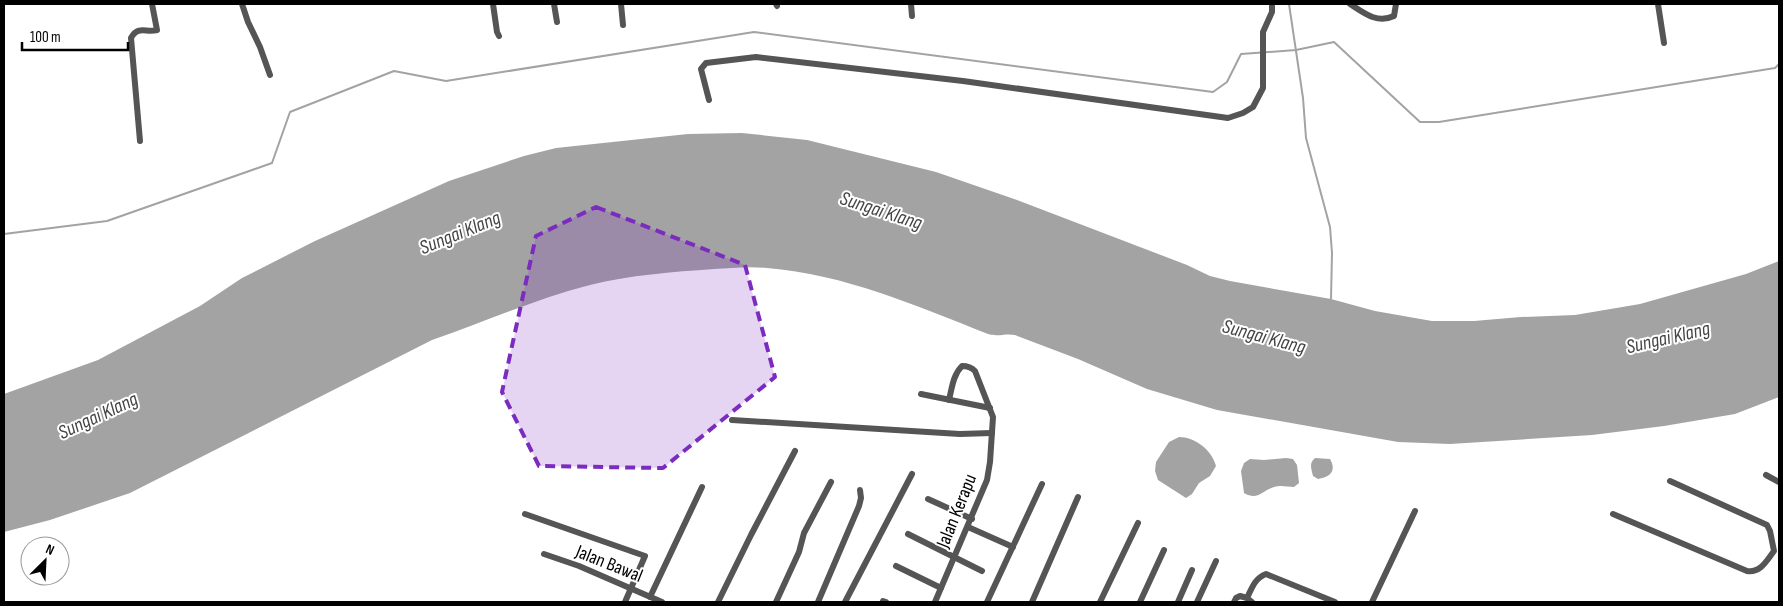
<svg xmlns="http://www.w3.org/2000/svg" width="1783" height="606" viewBox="0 0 1783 606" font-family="'Sofia Sans Condensed',sans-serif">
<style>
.water{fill:#a3a3a3}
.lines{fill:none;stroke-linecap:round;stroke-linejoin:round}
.stream{stroke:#a3a3a3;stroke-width:2}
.minor{stroke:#555;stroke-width:6}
.marked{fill:#7b2cbf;fill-opacity:0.2;stroke:#7b2cbf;stroke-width:4;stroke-dasharray:10 6;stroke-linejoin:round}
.labels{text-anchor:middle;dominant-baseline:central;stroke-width:4;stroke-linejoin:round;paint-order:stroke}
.street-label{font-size:19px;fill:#000;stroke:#fff}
.water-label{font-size:20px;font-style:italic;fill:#444;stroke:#fff}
</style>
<rect width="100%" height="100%" fill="#fff"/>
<g class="water">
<path d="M742,133L807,140L936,172L1017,200L1187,265L1210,276L1230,281L1331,299L1375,311L1432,321H1474L1521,317L1575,315L1640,304L1746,274L1779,261V397L1735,414L1664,426L1592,435L1450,444L1398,442L1217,410L1147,389L1078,359L1015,335C1005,333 998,337 988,334C917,306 844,274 767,268C750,266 731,268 714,269C672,272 630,275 590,285C535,299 485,322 432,340L130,493L50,520L4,532V394L98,360L200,306L242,278L315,241L449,181L524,156L556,148L688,134Z"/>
<path d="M1179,437C1195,437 1212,450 1216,466L1210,476L1199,483L1192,494L1186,498L1158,480L1155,471L1156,462L1169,442Z"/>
<path d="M1286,458L1293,459L1297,465L1299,483L1294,487C1288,487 1280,485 1274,487C1261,491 1258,501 1244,493L1241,471L1244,463L1250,459L1264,460Z"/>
<path d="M1315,458L1330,459C1337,471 1330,477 1318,479L1313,476C1311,468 1309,463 1315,458Z"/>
</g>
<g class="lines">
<g class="stream">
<polyline points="1289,4 1303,98 1306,138 1330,227 1332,253 1331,299"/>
<polyline points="4,234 107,221 272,163 290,112 394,71 446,81 754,32 1213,92 1227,82 1241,54 1296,50 1334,42 1420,122 1439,122 1775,68 1779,64"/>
</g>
<g class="minor">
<polyline points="242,4 248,22 260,47 270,75"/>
<polyline points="493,4 497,32 499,36"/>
<polyline points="554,4 557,22"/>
<polyline points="621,4 623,25"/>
<polyline points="776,4 777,6"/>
<polyline points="911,4 912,16"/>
<path d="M1350,4C1364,13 1377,24 1394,16L1396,4"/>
<polyline points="1658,4 1664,43"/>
<polyline points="709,100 701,69 706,63 756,57 963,81 1228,118 1243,113 1253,107 1263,88 1263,32 1272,12 1272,4"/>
<path d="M140,141L131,38C138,25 146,33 157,30L152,4"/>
<polyline points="921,394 990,408"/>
<polyline points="732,420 960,434 992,433"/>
<polyline points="1766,475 1779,482"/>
<polyline points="928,499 972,519"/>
<polyline points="525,514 645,556 625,602"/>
<path d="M1613,514L1747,571C1761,573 1767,560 1774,551L1770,531L1767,525L1670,481"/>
<polyline points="968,527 1013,547"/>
<polyline points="908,534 982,571"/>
<polyline points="544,554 579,566 662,602"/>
<polyline points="896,566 941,588"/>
<polyline points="650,597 702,487"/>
<polyline points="883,601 886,602"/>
<polyline points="718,602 751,535 795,451"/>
<polyline points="776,602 799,552 804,533 831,482"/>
<polyline points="818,602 859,506 861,498 860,490"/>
<polyline points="845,602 912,474"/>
<path d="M935,602L987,480L990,462L993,417L975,371C971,367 968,366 962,366C953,375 952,388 949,400"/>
<polyline points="987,602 1042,484"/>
<polyline points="1032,602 1078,497"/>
<polyline points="1100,602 1138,523"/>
<polyline points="1140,602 1164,550"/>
<polyline points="1178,602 1192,570"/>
<polyline points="1197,602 1216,561"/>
<polyline points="1234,602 1236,598 1240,596 1247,598"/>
<path d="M1252,602L1247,598C1252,588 1255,578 1266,574L1335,602"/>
<polyline points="1372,602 1415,511"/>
</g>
</g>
<path class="marked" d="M596,207L745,265L775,377L663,468L539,466L502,392L536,236Z"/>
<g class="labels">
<g class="street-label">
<text transform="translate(957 511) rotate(-68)">Jalan Kerapu</text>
<text transform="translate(609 564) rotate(22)">Jalan Bawal</text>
</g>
<g class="water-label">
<text transform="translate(881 211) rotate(18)">Sungai Klang</text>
<text transform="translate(460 233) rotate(-22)">Sungai Klang</text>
<text transform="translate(1264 337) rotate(15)">Sungai Klang</text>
<text transform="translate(1668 338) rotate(-13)">Sungai Klang</text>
<text transform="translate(98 416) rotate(-25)">Sungai Klang</text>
</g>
</g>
<rect width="1783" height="606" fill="none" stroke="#000000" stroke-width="10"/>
<g transform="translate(45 561) rotate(24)"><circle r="24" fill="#ffffff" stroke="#999999"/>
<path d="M0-4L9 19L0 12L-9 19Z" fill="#000000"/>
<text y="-8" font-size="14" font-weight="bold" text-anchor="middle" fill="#000000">N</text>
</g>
<path d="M22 42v8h106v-8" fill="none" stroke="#000000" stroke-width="2.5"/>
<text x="30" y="42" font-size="15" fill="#000000" stroke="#ffffff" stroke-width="4" paint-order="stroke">100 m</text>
</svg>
